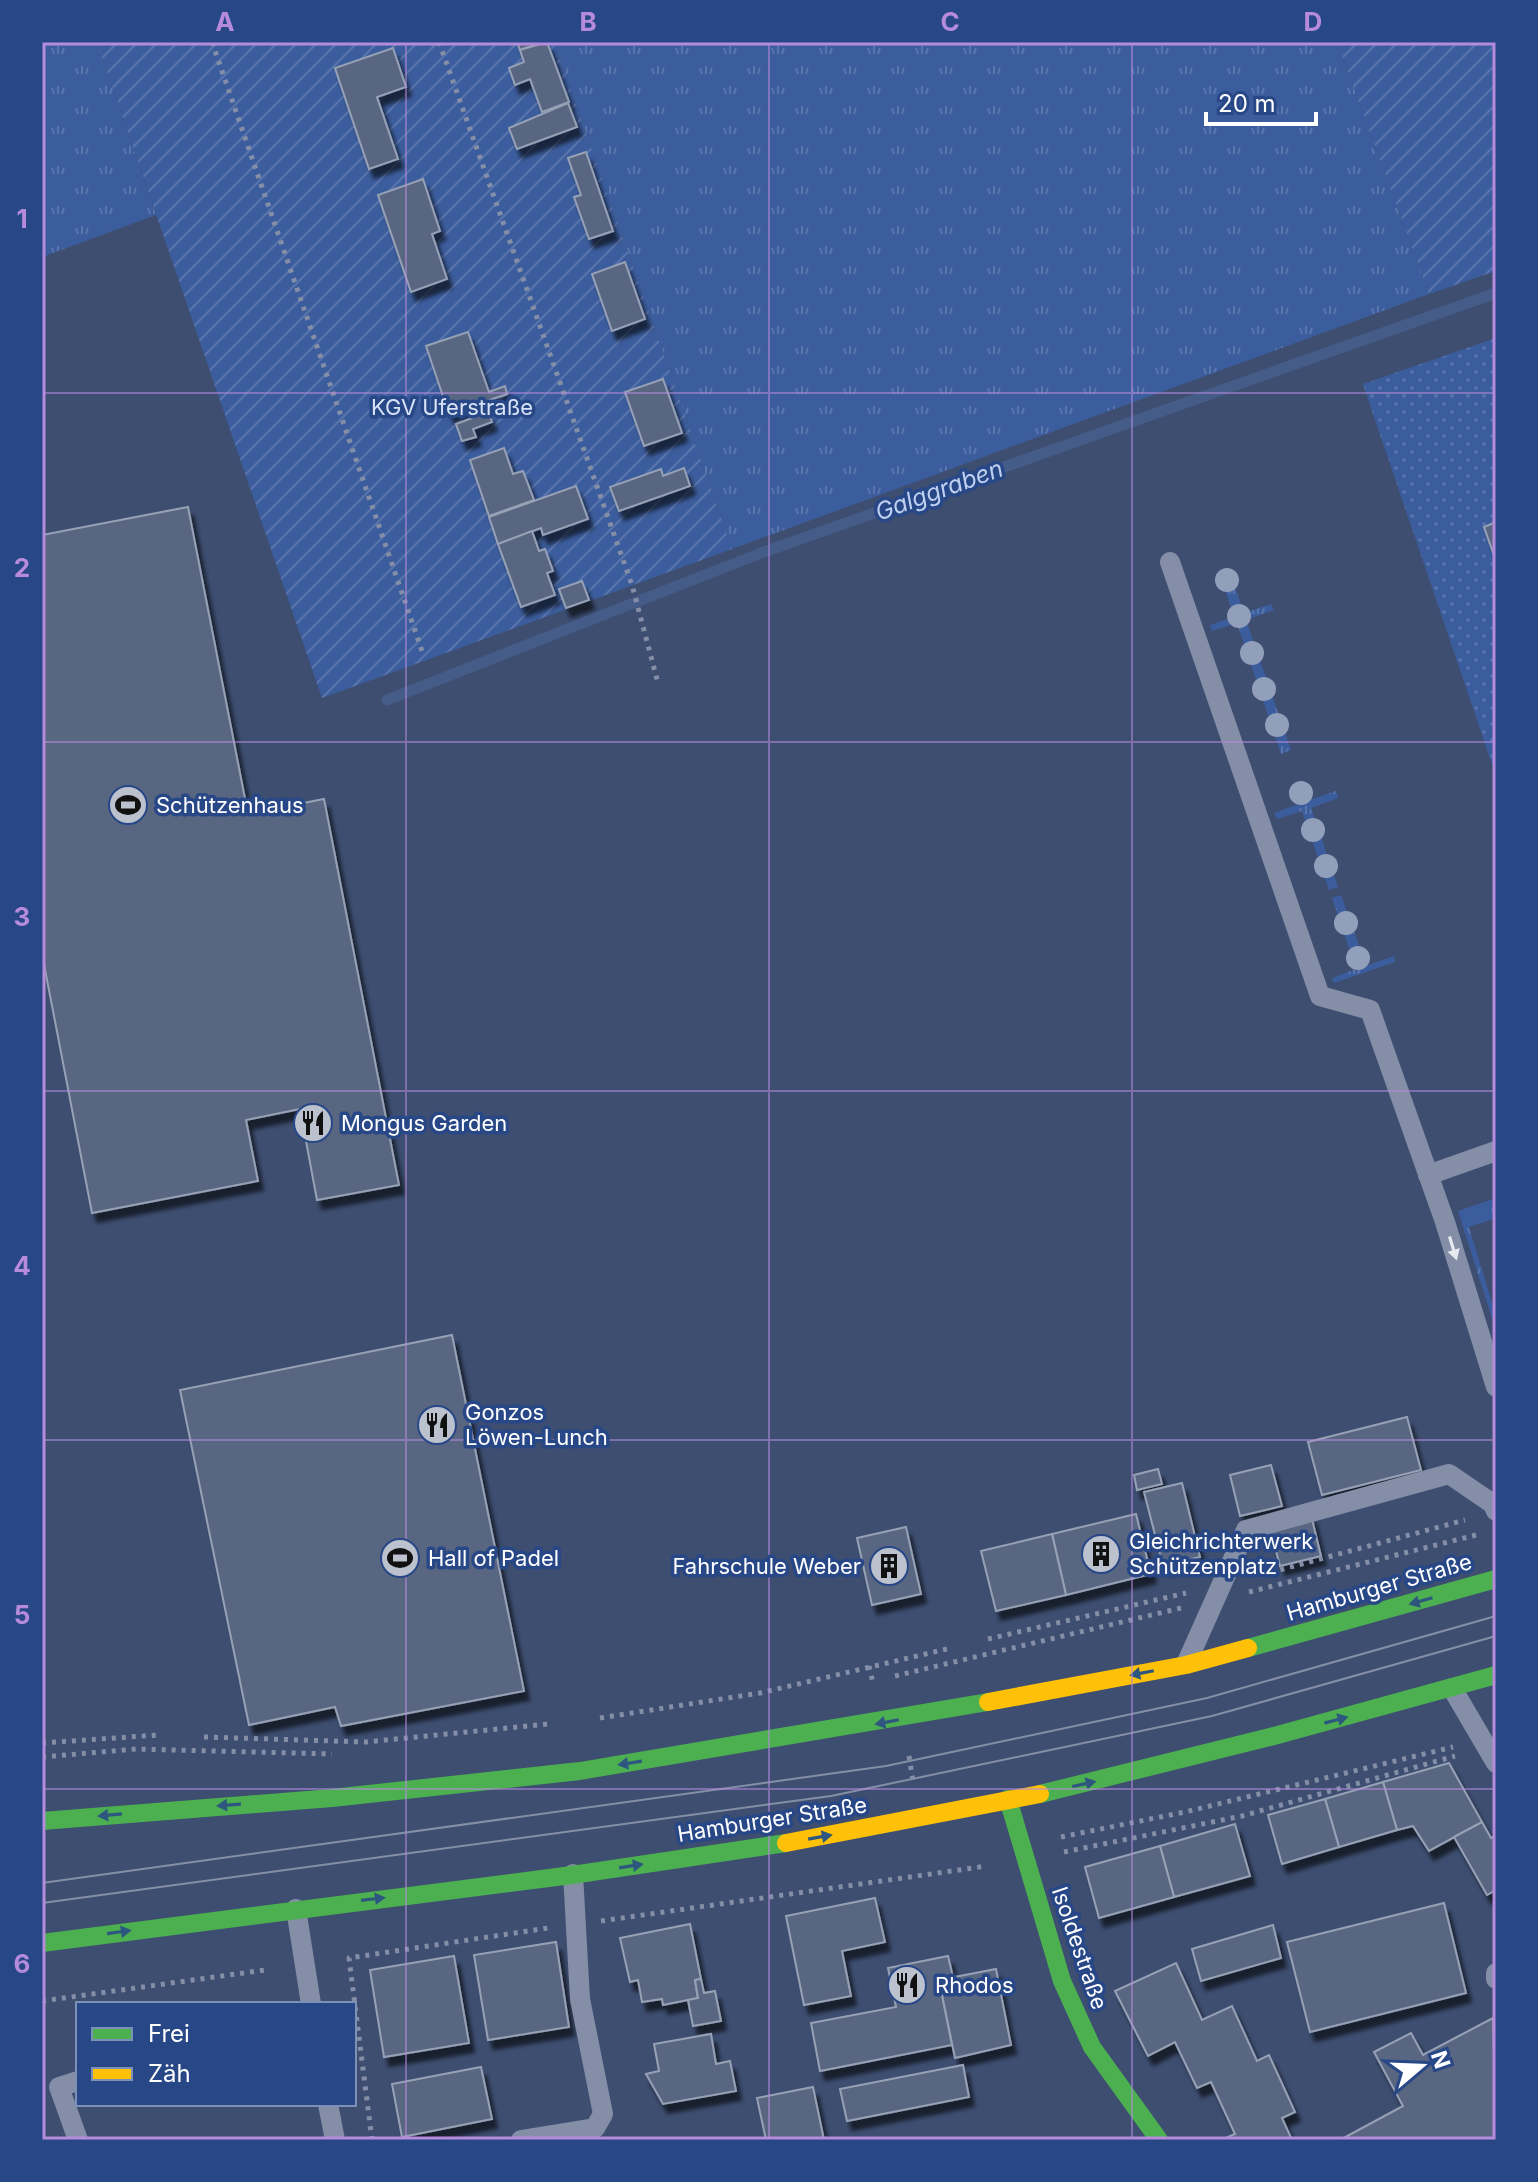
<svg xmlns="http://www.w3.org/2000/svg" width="1538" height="2182" viewBox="0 0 1538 2182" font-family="Inter,sans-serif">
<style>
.grass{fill:url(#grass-tufts)}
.park{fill:url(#park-dots)}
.garden{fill:url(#garden-furrows)}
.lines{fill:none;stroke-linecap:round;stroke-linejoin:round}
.stream{stroke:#455c89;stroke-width:11}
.building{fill:#586682;stroke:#97a1b5;stroke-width:2;filter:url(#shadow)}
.path{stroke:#848fa7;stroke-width:5;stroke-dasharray:4 6;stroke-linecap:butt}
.lane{stroke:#848fa7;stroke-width:20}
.fast{stroke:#4caf50;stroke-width:18}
.slow{stroke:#ffc107;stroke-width:18}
.tram{stroke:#838fa5;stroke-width:2}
.tree{fill:#929fbb}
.oneway{fill:#e6e9ed}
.oneway2{fill:#2d577f}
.grid{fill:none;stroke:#b68bdc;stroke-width:2;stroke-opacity:0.55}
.labels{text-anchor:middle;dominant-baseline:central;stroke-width:7;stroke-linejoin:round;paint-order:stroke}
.park-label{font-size:22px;fill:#d7e2f7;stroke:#274787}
.poi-label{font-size:22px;fill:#fff;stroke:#274787;text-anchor:start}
.street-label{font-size:22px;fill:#fff;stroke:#274787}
.water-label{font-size:24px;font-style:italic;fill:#bfd0f0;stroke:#274787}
.neatline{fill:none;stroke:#b68bdc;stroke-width:3}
.grid-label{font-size:26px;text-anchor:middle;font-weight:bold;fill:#b68bdc}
</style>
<defs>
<pattern id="grass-tufts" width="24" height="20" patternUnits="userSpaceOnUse" patternTransform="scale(2)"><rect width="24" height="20" fill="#3c5d9d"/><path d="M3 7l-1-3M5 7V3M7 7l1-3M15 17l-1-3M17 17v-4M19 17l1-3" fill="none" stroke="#5975ac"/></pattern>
<pattern id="park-dots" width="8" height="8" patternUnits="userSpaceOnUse" patternTransform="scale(2)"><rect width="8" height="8" fill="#3c5d9d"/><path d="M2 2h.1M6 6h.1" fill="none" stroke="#5975ac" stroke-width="1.8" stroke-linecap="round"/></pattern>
<pattern id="garden-furrows" width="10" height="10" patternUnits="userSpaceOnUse" patternTransform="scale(2)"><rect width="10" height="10" fill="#3c5d9d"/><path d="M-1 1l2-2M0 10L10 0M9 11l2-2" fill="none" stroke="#5975ac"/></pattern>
<filter id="shadow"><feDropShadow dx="5" dy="9" stdDeviation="2" flood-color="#0009"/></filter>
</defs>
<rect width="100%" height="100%" fill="#3d4e71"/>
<g class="grass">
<polygon points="42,42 97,42 156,215 42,257"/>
<polygon points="554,42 1337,42 1429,294 732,549"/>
<polygon points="1228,568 1244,613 1271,604 1274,610 1246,620 1291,750 1281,754 1237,623 1212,631 1210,625 1234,617 1219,571"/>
<polygon points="1303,783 1309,800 1336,791 1338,798 1311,808 1338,887 1329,890 1302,811 1277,819 1274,813 1299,804 1293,786"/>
<polygon points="1341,895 1366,966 1394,956 1395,962 1334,983 1332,978 1356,969 1332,898"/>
<polygon points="1496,1198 1496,1218 1469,1227 1496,1316 1496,1331 1458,1211"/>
</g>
<polygon class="park" points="1496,338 1496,776 1363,384"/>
<g class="garden">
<polygon points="97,42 554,42 732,549 322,698"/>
<polygon points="1337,42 1496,42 1496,271 1429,294"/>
</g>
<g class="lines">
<polyline class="stream" points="387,700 761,553 1496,293"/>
</g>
<g class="building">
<polygon points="517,42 543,42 520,50"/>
<polygon points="547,42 569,102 542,112 530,79 515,85 509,68 524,62 520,50"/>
<polygon points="393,48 406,87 377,97 398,159 369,169 335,68"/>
<polygon points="568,103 577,127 517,149 509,128"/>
<polygon points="586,152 613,231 589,239 574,197 581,195 568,158"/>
<polygon points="423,179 440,231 432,234 447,279 411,292 378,195"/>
<polygon points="625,262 645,319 612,331 592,274"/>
<polygon points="468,332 489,392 505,386 507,394 449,414 426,346"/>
<polygon points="663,379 682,433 644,446 625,392"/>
<polygon points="488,412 492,422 473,429 476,437 462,441 456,424"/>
<polygon points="504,448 513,474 523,471 534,500 489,516 470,460"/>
<polygon points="684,468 690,486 619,511 610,487 661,469 663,476"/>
<polygon points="576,486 588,519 543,535 541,528 498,544 489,517"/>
<polygon points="188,507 248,814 324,799 399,1185 317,1200 300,1109 246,1120 258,1181 92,1213 42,954 42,535"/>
<polygon points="1496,522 1496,561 1484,527"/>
<polygon points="532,531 539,551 545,549 553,571 547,573 555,595 521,607 498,544"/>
<polygon points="582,581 589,600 566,608 559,589"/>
<polygon points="452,1335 524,1691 341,1726 335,1707 249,1725 180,1390"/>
<polygon points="1407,1417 1421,1470 1322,1495 1308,1442"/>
<polygon points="1271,1465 1282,1506 1240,1516 1230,1475"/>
<polygon points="1158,1469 1162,1484 1137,1490 1134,1475"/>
<polygon points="1182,1483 1200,1557 1163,1566 1144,1492"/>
<polygon points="1136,1514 1151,1574 1066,1595 1052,1534"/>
<polygon points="1311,1515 1321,1556 1280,1566 1269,1525"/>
<polygon points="906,1527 921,1594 872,1605 857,1538"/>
<polygon points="1052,1534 1066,1595 996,1611 981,1551"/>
<polygon points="1449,1763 1482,1822 1429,1851 1413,1826 1397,1830 1383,1782"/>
<polygon points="1383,1782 1397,1830 1339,1847 1325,1799"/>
<polygon points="1325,1799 1339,1847 1282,1864 1268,1815"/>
<polygon points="1482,1822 1491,1838 1496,1836 1496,1890 1487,1895 1454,1837"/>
<polygon points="1235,1824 1250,1876 1174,1897 1160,1846"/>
<polygon points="1160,1846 1174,1897 1099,1918 1085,1867"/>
<polygon points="875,1898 885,1942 842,1951 851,1996 804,2005 786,1916"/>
<polygon points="1444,1903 1466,1993 1310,2032 1287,1942"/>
<polygon points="690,1924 701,1979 695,1980 698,1998 663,2005 662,1999 642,2002 638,1980 630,1982 620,1938"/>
<polygon points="1273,1925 1281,1958 1201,1981 1192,1949"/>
<polygon points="556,1942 569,2027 488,2040 474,1955"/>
<polygon points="454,1956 469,2043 384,2057 370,1970"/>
<polygon points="948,1956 953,1977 939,1980 952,2045 820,2071 811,2023 896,2007 888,1968"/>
<polygon points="1176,1963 1202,2020 1232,2006 1257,2061 1269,2055 1295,2112 1282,2118 1292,2140 1221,2140 1235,2134 1211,2082 1197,2088 1175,2042 1148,2056 1115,1991"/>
<polygon points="996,1969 1011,2045 955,2058 939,1980"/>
<polygon points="701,1979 704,1993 715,1991 721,2021 693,2026 688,2000 698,1998 695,1980"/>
<polygon points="1493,2018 1496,2140 1340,2140 1403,2106 1374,2052 1411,2033 1423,2055"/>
<polygon points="711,2034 716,2064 730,2061 736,2091 663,2104 646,2074 659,2071 654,2044"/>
<polygon points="963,2065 969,2097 847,2121 840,2089"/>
<polygon points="481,2067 492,2119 402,2137 392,2084"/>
<polygon points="813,2087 824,2140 766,2140 757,2098"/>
</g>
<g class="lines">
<g class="path">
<polyline points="212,42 422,651"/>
<polyline points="439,42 632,585 658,683"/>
<polyline points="1261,1575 1465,1520"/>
<polyline points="1249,1592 1480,1534"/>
<polyline points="988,1639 1186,1593"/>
<polyline points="869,1666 873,1683"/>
<polyline points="895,1676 1181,1608"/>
<polyline points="600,1718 760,1693 951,1648"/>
<polyline points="204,1737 366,1742 548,1724"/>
<polyline points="42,1743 158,1735"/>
<polyline points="909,1756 913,1781"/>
<polyline points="42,1757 136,1749 332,1754"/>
<polyline points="1061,1837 1185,1812 1453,1747"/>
<polyline points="1064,1852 1242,1816 1455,1756"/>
<polyline points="601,1921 987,1866"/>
<polyline points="42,2001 265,1970"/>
<polyline points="372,2140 349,1958 548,1928"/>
</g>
<g class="lane">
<polyline points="1170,562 1320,996 1370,1010 1445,1222 1496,1387"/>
<polyline points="1428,1175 1496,1151"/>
<polyline points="1187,1662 1246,1530 1449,1474 1493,1504 1496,1511"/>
<polyline points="1452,1688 1496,1763"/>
<polyline points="296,1909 311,2004"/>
<polyline points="1496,1973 1496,1979"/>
<polyline points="78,2081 59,2087 78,2140"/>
<polyline points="328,2104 335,2140"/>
<polyline points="521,2140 595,2128 603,2114 580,1999 573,1874"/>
</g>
<g class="fast">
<polyline points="1248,1648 1496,1579"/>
<polyline points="1040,1794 1270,1737 1496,1675"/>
<polyline points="1008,1799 1062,1981 1092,2047 1159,2140"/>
<polyline points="42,1821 332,1798 580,1771 988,1702"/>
<polyline points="42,1943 572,1875 786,1843"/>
</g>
<g class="slow">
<polyline points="988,1702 1186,1665 1248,1648"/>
<polyline points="786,1843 1040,1794"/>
</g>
<g class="tram">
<polyline points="42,1883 886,1766 1207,1698 1496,1616"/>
<polyline points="42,1903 831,1796 1212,1716 1496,1636"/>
</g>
</g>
<g class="tree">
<circle cx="1227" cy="580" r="12"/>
<circle cx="1239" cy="616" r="12"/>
<circle cx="1252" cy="653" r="12"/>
<circle cx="1264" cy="689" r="12"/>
<circle cx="1277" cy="725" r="12"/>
<circle cx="1301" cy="793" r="12"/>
<circle cx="1313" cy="830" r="12"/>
<circle cx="1326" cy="866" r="12"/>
<circle cx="1346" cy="923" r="12"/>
<circle cx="1358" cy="958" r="12"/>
</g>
<defs><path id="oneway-solid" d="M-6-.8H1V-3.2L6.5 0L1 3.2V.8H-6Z" transform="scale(2)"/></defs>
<use class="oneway" href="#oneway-solid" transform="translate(1453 1248) rotate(73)"/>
<g class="oneway2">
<use href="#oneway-solid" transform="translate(1421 1601) rotate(164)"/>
<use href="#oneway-solid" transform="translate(1142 1673) rotate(169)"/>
<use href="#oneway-solid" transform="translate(1336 1720) rotate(-15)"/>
<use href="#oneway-solid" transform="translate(887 1722) rotate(169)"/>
<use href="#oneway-solid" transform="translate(630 1763) rotate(171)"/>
<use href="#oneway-solid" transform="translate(1084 1784) rotate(-12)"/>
<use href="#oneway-solid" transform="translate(229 1805) rotate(176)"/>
<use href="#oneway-solid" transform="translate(110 1815) rotate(175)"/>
<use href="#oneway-solid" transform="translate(820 1837) rotate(-10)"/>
<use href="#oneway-solid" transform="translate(631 1866) rotate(-9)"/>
<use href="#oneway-solid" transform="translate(373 1899) rotate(-7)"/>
<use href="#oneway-solid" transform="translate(119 1932) rotate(-8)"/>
</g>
<path class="grid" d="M406,42V2140M769,42V2140M1132,42V2140M42,393H1496M42,742H1496M42,1091H1496M42,1440H1496M42,1789H1496"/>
<defs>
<g id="stadium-disc" transform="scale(2)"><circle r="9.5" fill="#bbc1cd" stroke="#274787"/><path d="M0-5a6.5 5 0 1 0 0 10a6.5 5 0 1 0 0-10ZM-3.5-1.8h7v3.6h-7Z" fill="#111"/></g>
<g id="restaurant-disc" transform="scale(2)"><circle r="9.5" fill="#bbc1cd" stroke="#274787"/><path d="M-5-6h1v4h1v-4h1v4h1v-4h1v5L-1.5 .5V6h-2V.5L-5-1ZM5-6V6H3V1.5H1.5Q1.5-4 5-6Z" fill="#111"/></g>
<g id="building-disc" transform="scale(2)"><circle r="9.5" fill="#bbc1cd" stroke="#274787"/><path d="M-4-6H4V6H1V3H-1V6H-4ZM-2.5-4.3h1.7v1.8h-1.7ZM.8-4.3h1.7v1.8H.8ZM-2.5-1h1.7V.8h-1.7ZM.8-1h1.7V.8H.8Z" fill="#111"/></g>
</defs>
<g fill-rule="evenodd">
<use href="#stadium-disc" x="128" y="805"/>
<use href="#restaurant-disc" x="313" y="1123"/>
<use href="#restaurant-disc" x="437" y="1425"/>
<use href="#building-disc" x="1101" y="1554"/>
<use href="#stadium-disc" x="400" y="1558"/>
<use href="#building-disc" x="889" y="1566"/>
<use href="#restaurant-disc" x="907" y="1985"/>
</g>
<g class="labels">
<g class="park-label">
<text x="452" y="407">KGV Uferstraße</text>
</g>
<g class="poi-label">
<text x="156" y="805">Schützenhaus</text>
<text x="341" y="1123">Mongus Garden</text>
<text x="465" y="1412">Gonzos<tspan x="465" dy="25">Löwen-Lunch</tspan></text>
<text x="1129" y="1541">Gleichrichterwerk<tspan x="1129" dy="25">Schützenplatz</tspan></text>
<text x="428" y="1558">Hall of Padel</text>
<text x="861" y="1566" text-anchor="end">Fahrschule Weber</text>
<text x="935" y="1985">Rhodos</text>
</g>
<g class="street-label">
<text transform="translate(1379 1587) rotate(-16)">Hamburger Straße</text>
<text transform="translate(772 1819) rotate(-9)">Hamburger Straße</text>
<text transform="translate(1080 1948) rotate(71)">Isoldestraße</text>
</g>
<g class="water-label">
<text transform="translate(939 490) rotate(-20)">Galggraben</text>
</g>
</g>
<rect width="1538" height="2182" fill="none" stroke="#274787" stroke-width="88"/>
<rect x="76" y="2002" width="280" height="104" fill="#274787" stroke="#7d91b7" stroke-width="2"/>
<rect x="92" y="2028" width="40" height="12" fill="#4caf50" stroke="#7d91b7" stroke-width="2"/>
<text x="148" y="2042" font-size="24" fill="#ffffff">Frei</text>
<rect x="92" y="2068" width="40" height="12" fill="#ffc107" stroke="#7d91b7" stroke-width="2"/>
<text x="148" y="2082" font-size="24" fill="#ffffff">Zäh</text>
<g transform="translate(1422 2066) rotate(71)" stroke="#274787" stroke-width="6" paint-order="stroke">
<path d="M0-6L14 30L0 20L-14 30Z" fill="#ffffff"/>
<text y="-12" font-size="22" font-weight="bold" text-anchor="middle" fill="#ffffff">N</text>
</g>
<path d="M1206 112v12h110v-12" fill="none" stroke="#ffffff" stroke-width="4"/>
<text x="1218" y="112" font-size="24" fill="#ffffff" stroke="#274787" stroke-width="6" paint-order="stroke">20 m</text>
<rect x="44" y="44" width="1450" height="2094" class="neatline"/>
<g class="grid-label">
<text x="225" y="31">A</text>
<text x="588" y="31">B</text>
<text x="950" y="31">C</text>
<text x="1313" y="31">D</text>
<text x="22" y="228">1</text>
<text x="22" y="577">2</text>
<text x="22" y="926">3</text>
<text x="22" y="1275">4</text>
<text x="22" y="1624">5</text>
<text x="22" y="1973">6</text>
</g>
</svg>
